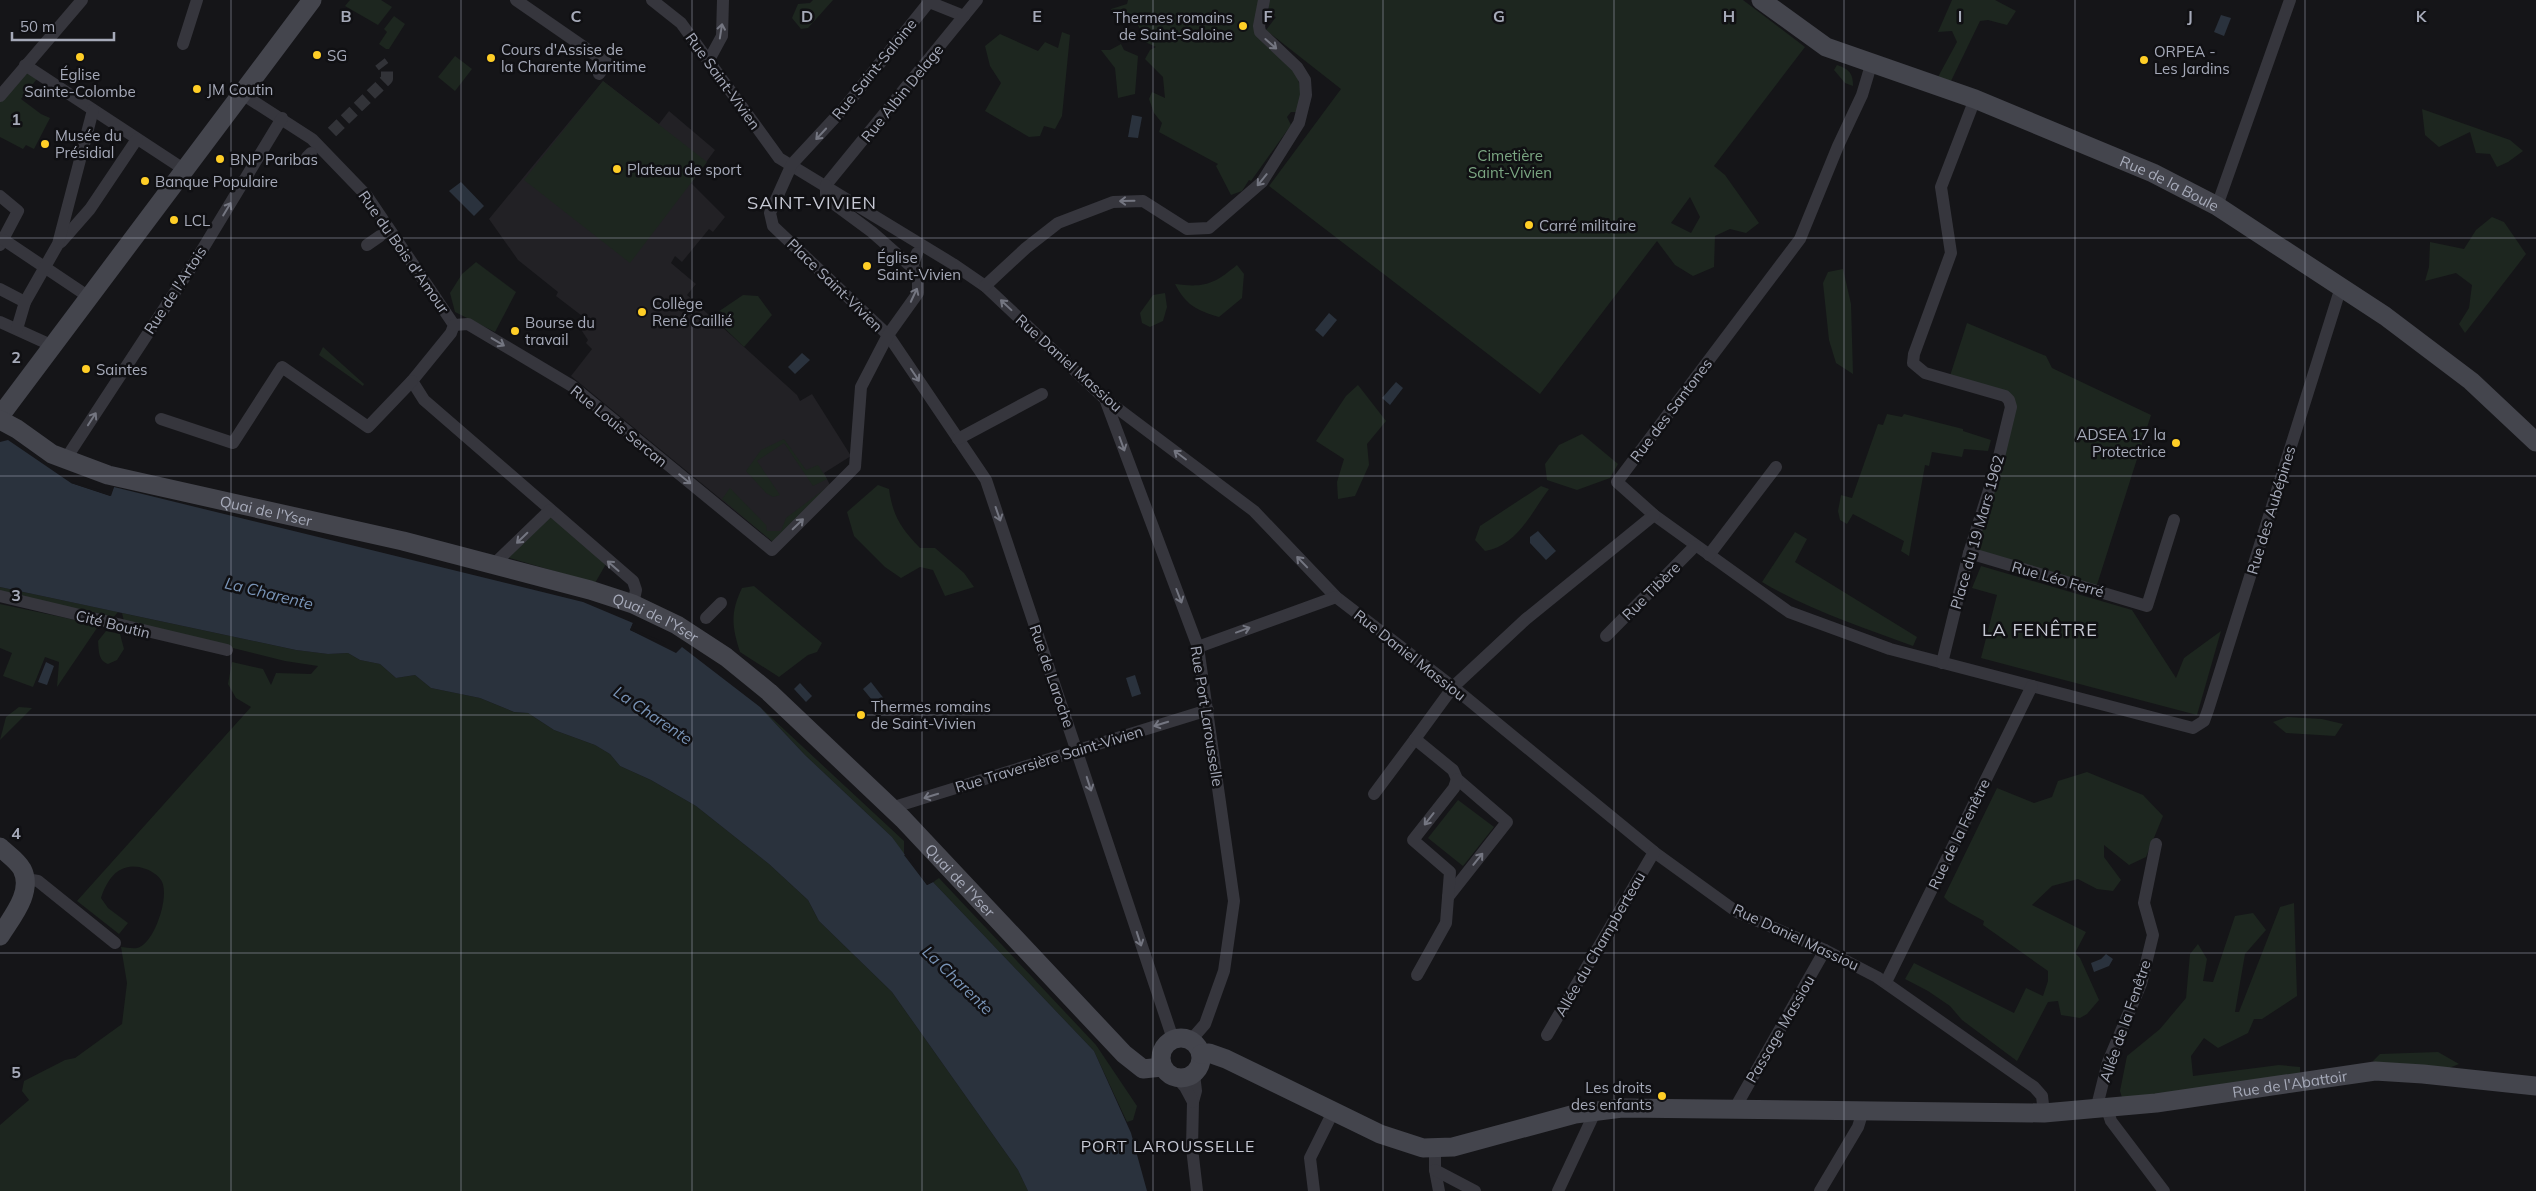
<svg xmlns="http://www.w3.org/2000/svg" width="2536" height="1191" viewBox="0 0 2536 1191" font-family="Mulish,sans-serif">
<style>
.built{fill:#222125}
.green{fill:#1d261f;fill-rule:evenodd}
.water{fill:#2a323d}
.pier{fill:#151518}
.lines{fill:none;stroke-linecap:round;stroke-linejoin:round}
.street-tunnel{stroke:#323338;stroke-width:12;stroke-dasharray:12 6;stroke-linecap:butt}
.street{stroke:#36363d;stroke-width:12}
.secondary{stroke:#44454d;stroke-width:19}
.oneway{stroke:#747681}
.grid{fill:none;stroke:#a6aab9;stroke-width:1;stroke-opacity:0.55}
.poi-dot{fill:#ffce26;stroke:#101013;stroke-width:2}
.labels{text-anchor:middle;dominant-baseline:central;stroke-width:5;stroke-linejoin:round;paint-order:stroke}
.poi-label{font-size:15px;fill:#a6aab9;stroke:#101013;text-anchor:start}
.street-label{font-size:15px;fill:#a6aab9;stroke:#101013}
.park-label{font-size:15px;fill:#7ba682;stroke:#101013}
.water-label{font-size:16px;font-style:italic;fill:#7994b7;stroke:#101013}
.neighbourhood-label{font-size:16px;letter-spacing:1px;fill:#c7c9d4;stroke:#101013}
.quarter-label{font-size:18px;letter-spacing:1px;fill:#c7c9d4;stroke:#101013}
.grid-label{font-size:16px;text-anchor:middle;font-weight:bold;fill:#a6aab9;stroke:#101013;stroke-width:5;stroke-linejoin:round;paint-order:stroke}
</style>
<rect width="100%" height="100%" fill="#151518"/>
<polygon class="built" points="603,81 659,124 669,111 715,150 691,183 725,217 713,232 709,229 682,262 675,256 671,263 696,284 687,295 797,395 800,401 812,394 851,456 824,473 830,485 773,542 571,376 592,349 586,343 588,340 580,328 586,319 556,296 558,292 518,260 489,219"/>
<g class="green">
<polygon points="350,0 381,0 392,7 378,25 345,6"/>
<polygon points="813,0 833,0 808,28 801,29 792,18 798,4 810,3"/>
<polygon points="1128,0 1262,0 1256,26 1297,75 1302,95 1297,112 1291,112 1287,117 1291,125 1251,181 1249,180 1242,191 1231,195 1216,166 1218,164 1159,132 1162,123 1154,113 1149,99 1152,92 1165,98 1163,77 1145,59 1150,50 1156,47 1141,40 1143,34 1132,15 1115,16 1111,9 1127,4"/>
<path d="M1269,0H1743L1805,47L1714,166L1725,175L1759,223L1746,233L1730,229L1715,236L1714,267L1693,276L1675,265L1657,241L1540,394L1269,186L1341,89L1266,30L1276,17L1268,15ZM1690,197L1700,217L1691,233L1671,223Z"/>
<polygon points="1952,0 1995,0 2016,11 2007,25 1988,20 1980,21 1951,81 1938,77 1957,42 1952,31 1938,32"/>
<polygon points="394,16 405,24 389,49 386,49 379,44 387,32 384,29"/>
<polygon points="1062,32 1070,35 1062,116 1055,129 1044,126 1040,136 1029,137 985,111 1001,83 990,66 985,46 1000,34 1038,51 1045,42 1058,48"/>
<polygon points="1121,44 1124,50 1138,56 1135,94 1118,98 1115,68 1101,50 1110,50"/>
<polygon points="455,56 472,69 455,91 438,77"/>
<polygon points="25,65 40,75 21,99 41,114 50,118 34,149 26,145 23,149 0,137 0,96"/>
<path d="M1837,65C1849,69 1853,73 1853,86L1845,83L1834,70Z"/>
<polygon points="603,81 707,162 630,263 524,180"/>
<polygon points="2422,109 2510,140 2523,151 2508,162 2497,167 2490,154 2476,153 2470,132 2439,147 2425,135"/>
<polygon points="2492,217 2504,222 2526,254 2465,333 2459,324 2469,308 2472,285 2456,273 2425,281 2429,267 2430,242 2464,249 2476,230"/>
<polygon points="476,262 516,292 495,332 455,312 450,293 462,274"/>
<path d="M1237,265L1244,274L1242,298L1219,317C1196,310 1186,305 1175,284C1205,288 1214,284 1237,265Z"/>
<polygon points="1843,269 1851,304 1853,374 1836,363 1829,340 1823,283 1828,272"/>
<polygon points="1165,293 1167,307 1163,321 1150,327 1142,323 1140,313 1153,295"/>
<polygon points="743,295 758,296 772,315 744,347 712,316"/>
<polygon points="1967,323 2046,356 2052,368 2151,415 2095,591 1969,553 2009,400 1949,379"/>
<polygon points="323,347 364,384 363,386 319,355"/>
<polygon points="1358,385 1386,421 1367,444 1369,465 1355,496 1338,499 1337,482 1344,459 1316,441 1346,396"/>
<polygon points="1887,414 1902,417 1904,414 1963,429 1963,431 1991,440 1988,451 1964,449 1962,457 1932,452 1929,466 1925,465 1909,556 1901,551 1904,541 1853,514 1847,524 1840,520 1838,511 1841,495 1852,498 1878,424 1883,425"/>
<polygon points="1582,434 1618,464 1610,478 1577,490 1547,480 1545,464 1559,445"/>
<polygon points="784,439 806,470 818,465 827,479 813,486 784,443 757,461 780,495 773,497 766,493 746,471 761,450"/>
<polygon points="830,485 773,542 722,499 730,488 766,525 767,531 781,531 786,518"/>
<path d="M878,485L889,489C893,517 901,528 920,548H935L964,573L974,587L945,596L933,570L920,567L901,578L885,567L854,536L847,512Z"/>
<path d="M1541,486L1549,489C1531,513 1517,546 1485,551L1475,540L1480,526Z"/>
<polygon points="550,510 606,564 595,583 503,556"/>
<path d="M1795,532L1807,539L1795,562L1917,637L1913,646C1862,627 1809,610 1762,582Z"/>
<polygon points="1981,566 2132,610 2176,678 2184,658 2221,631 2197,715 1981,658 1997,595 1972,588"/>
<path d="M754,586L822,643L817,652L808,655L779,677L740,652C732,627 730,613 742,588Z"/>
<polygon points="0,587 118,612 111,620 0,593"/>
<polygon points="0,604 85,622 97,628 57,687 59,662 45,657 33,687 3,676 12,653 0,648"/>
<path d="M122,613L296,650L328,654L348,653L360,660L380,664L396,678L415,675L431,688L480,698L514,712L528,713L554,730L595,745L610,754L620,766L651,780L696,806L769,864L808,900L819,921L892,992L1018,1170L1028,1191H0V1125L29,1100L22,1091L24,1081L65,1060L75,1058L122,1024L127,983L121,947C125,947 132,949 137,948C154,945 171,894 161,880C158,875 151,871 146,869C122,860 108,876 101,898L108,908L128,923L119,934L77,901L251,707L236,698L228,684L232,662L263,669L271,685L276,673L311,674L318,666L285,661L124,621Z"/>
<path d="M106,631L120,634L124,649L117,660L108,664C98,660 99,651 98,641Z"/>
<polygon points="19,707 32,708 0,740 6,717"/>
<polygon points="760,707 904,841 904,855 892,837 805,755"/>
<polygon points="2287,717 2322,719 2343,724 2335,736 2286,733 2273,722"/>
<polygon points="2087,772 2143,795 2163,816 2146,857 2129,865 2104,845 2104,857 2121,880 2113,891 2097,889 2078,879 2052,886 2032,905 2086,932 2075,953 2080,958 2099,1000 2087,1014 2080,1018 2061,1015 2058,1001 2048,1002 2017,1061 1962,1020 1950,1006 1928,991 1905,979 1914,963 2014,1013 2026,988 2043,996 2048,981 2048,971 1983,925 1984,921 1949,902 1944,897 1997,788 2034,803 2052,797 2058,781"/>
<polygon points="1458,800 1494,827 1463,866 1428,838"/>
<polygon points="939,878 1096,1045 1137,1106 1133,1120 1127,1122 1094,1051 933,882"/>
<polygon points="2294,903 2297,996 2262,1019 2254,1019 2248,1033 2218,1048 2204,1038 2191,1056 2193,1076 2279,1065 2300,1067 2300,1081 2123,1101 2120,1091 2127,1056 2160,1029 2186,998 2190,954 2198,944 2207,959 2203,981 2213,982 2235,916 2253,913 2266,930 2245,954 2235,1012 2239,1012 2280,907"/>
<polygon points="2438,1052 2459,1064 2449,1068 2383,1065 2373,1061 2380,1054"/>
</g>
<g class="water">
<polygon points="2221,15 2231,18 2224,36 2214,32"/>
<polygon points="1132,115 1142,117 1138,138 1128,137"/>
<polygon points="461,182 484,206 474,216 449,191"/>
<polygon points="1329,313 1337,320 1323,337 1315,330"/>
<polygon points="802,353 810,360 795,374 788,367"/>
<polygon points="1396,382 1403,388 1390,405 1382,398"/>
<polygon points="8,440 71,483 110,496 114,487 583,602 633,623 630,630 676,653 682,647 760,707 805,755 892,837 927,885 933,882 1094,1051 1131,1133 1147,1191 1028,1191 1018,1170 892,992 819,921 808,900 769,864 696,806 651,780 620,766 610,754 595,745 554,730 528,713 514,712 480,698 431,688 415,675 396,678 380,664 360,660 348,653 328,654 296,650 0,587 0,442"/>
<polygon points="1538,531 1556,551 1546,560 1530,543 1530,537"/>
<polygon points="46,662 54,666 47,685 38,682"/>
<polygon points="1135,675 1141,694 1132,697 1126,678"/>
<polygon points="871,682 885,700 877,706 863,689"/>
<polygon points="800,683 812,696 806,702 794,689"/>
<polygon points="2106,954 2113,959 2109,966 2094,972 2091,963 2101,959"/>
</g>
<g class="pier">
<polygon points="74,482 109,493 111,487 114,487 111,496 71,483"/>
<polygon points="633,623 636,624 633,629 666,643 665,645 630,630"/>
<polygon points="907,854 928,882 935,881 927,885 904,855"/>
</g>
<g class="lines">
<polyline class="street-tunnel" points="332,132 387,79 387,71 380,62"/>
<g class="street">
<polyline points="516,0 607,63 599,74"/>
<polyline points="652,0 681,23 779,158 953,264 985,286 1105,399 1254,511 1336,597 1453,687 1654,852 1737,912 1825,950 1877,977 2034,1087 2042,1096 2044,1113"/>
<polyline points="964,16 929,2 844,108 792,164 770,213 773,226 888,335 986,480 1173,1039"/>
<polyline points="183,44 197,0"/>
<polyline points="709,60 722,36 723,0"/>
<polyline points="25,65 185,170"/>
<polyline points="1871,65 1862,95 1838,146 1800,239 1617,482 1654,515 1789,612 1890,649 2193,728 2204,721 2208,710 2341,287"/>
<polyline points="242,94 312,139 367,196 454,325 451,333 412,381 424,400 633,581 636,590 633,604"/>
<polyline points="0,96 82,0"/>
<polyline points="307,157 311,153"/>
<polyline points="826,185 977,0"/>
<polyline points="0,196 18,211 0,245"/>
<polyline points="2217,206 2290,0"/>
<polyline points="4,240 89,297"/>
<polyline points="61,242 90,209 137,139"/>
<polyline points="367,245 380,236"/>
<polyline points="912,267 917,253"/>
<polyline points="985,286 1026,248 1058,223 1113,202 1143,201 1187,229 1209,228 1262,182 1299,123 1306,95 1305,80 1297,67 1260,32 1259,26 1264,0"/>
<polyline points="0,289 25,302"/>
<polyline points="0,322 53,346"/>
<polyline points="454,325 468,324 572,386 772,550 855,467 861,387 888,335 918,293 918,281 915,270 872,232 830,201 826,194 826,185"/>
<polyline points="17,329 25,302 58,244 93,110"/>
<polyline points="1105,399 1198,647 1234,901 1224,971 1205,1024 1191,1040"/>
<polyline points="161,419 233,443 282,367 368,427 412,381"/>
<polyline points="958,439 1042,394"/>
<polyline points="65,460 196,260 282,118"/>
<polyline points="1969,553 2147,606 2174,520"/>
<polyline points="1709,555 1776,467"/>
<polyline points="493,565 550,510"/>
<polyline points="0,596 227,650"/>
<polyline points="706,618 721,603"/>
<polyline points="1606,636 1695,546"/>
<polyline points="1198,647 1336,597"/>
<polyline points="1942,663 1969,553 1997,465 2011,407 2009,400 2005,396 1925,373 1913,363 1914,354 1951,253 1941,187 1975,99"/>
<polyline points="1374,794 1415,739"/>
<polyline points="891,808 1208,710"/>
<polyline points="26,879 38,881 115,943"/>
<polyline points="1448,897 1507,822 1457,779 1453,770 1415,739 1453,687 1526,619 1654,515"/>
<polyline points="1417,975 1446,923 1450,872 1413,840 1454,788 1457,779"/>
<polyline points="1886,982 2032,686"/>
<polyline points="1547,1035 1654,852"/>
<polyline points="1194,1074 1196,1091 1193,1102 1192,1148 1197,1191"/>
<polyline points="1177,1078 1185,1087 1193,1102"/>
<polyline points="1735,1108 1825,950"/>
<polyline points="2107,1109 2111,1121 2164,1191"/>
<polyline points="2096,1110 2108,1062 2141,984 2153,935 2144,903 2156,844"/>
<polyline points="1435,1149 1435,1170 1439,1191"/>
<polyline points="1435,1170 1475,1191"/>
<polyline points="1314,1191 1310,1158 1333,1112"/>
<polyline points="1558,1191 1596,1110"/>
<polyline points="1820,1191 1858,1127 1863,1111"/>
</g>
<g class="secondary">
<path id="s1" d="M1761,0L1826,47L1975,99L2153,173L2217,206L2385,316L2471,381L2536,442"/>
<polyline points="0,416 312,0"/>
<path id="s2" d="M0,420L17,429L52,454L108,475L403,541L590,590L633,604L677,625L726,657L769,692L903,819L1124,1054L1143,1069L1162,1067"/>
<path d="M0,847C7,854 17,860 22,869C34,892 11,918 0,936"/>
<circle cx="1181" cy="1058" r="20"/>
<path id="s3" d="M1201,1054L1209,1053L1226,1059L1380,1134L1423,1148L1453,1147L1575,1114L1622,1108L2044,1113L2156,1103L2375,1071L2423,1074L2536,1086"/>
</g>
</g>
<defs><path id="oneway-shaft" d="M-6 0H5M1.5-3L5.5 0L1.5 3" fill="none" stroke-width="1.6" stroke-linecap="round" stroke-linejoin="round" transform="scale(1.25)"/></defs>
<g class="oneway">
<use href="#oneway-shaft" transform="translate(721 31) rotate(-81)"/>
<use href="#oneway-shaft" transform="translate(1271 44) rotate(41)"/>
<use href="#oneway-shaft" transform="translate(821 134) rotate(133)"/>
<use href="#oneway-shaft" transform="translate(1262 180) rotate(129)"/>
<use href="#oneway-shaft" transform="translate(1127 201) rotate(179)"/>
<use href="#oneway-shaft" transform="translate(227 209) rotate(-59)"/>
<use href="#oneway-shaft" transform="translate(914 295) rotate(-65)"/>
<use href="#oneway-shaft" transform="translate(1006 305) rotate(-137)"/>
<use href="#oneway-shaft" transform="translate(498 342) rotate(31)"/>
<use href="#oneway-shaft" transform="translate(915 375) rotate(56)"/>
<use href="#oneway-shaft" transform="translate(92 419) rotate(-57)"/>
<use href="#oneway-shaft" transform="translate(1122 444) rotate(70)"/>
<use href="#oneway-shaft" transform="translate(1180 455) rotate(-143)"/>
<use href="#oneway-shaft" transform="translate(685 479) rotate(39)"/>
<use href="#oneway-shaft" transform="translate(998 514) rotate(71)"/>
<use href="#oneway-shaft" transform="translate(798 524) rotate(-44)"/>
<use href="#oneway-shaft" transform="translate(522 538) rotate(136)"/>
<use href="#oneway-shaft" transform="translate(1302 562) rotate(-134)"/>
<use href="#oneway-shaft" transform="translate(613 566) rotate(-139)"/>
<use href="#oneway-shaft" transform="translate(1179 596) rotate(69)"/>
<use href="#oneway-shaft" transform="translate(1243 630) rotate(-20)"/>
<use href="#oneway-shaft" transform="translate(1161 724) rotate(163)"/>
<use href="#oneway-shaft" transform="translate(1089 784) rotate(72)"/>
<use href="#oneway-shaft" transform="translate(931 796) rotate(163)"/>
<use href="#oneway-shaft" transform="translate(1429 819) rotate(128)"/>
<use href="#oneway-shaft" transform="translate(1478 859) rotate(-51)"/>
<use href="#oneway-shaft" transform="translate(1139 939) rotate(72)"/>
</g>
<path class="grid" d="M231,0V1191M461,0V1191M692,0V1191M922,0V1191M1153,0V1191M1383,0V1191M1614,0V1191M1844,0V1191M2075,0V1191M2305,0V1191M0,238H2536M0,476H2536M0,715H2536M0,953H2536"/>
<g class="poi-dot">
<circle cx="1243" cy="26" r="5"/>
<circle cx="317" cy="55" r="5"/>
<circle cx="80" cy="57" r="5"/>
<circle cx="491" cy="58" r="5"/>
<circle cx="2144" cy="60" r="5"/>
<circle cx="197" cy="89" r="5"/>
<circle cx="45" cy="144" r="5"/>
<circle cx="220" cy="159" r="5"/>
<circle cx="617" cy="169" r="5"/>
<circle cx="145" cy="181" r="5"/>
<circle cx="174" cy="220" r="5"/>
<circle cx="1529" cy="225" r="5"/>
<circle cx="867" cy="266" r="5"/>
<circle cx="642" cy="312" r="5"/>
<circle cx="515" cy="331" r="5"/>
<circle cx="86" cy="369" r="5"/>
<circle cx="2176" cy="443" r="5"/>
<circle cx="861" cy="715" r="5"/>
<circle cx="1662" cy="1096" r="5"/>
</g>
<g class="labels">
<g class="poi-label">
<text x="1233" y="17" text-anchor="end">Thermes romains<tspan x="1233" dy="17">de Saint-Saloine</tspan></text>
<text x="501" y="49">Cours d'Assise de<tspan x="501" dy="17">la Charente Maritime</tspan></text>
<text x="2154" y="51">ORPEA -<tspan x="2154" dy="17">Les Jardins</tspan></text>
<text x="327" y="55">SG</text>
<text x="80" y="74" text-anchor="middle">Église<tspan x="80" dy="17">Sainte-Colombe</tspan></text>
<text x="207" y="89">JM Coutin</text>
<text x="55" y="135">Musée du<tspan x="55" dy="17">Présidial</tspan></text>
<text x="230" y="159">BNP Paribas</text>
<text x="627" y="169">Plateau de sport</text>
<text x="155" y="181">Banque Populaire</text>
<text x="184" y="220">LCL</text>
<text x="1539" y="225">Carré militaire</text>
<text x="877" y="257">Église<tspan x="877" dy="17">Saint-Vivien</tspan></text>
<text x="652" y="303">Collège<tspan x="652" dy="17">René Caillié</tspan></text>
<text x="525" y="322">Bourse du<tspan x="525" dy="17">travail</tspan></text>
<text x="96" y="369">Saintes</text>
<text x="2166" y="434" text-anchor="end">ADSEA 17 la<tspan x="2166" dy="17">Protectrice</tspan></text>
<text x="871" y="706">Thermes romains<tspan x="871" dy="17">de Saint-Vivien</tspan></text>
<text x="1652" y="1087" text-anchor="end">Les droits<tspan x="1652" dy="17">des enfants</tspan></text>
</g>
<g class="street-label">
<text transform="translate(874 69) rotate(-51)">Rue Saint-Saloine</text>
<text transform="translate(723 81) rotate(54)">Rue Saint-Vivien</text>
<text transform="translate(902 93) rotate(-51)">Rue Albin Delage</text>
<text stroke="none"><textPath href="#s1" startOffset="450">Rue de la Boule</textPath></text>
<text transform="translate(404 252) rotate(55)">Rue du Bois d'Amour</text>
<text transform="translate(835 285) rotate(44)">Place Saint-Vivien</text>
<text transform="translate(175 290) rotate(-57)">Rue de l'Artois</text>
<text transform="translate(1069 363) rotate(42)">Rue Daniel Massiou</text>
<text transform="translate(1671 410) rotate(-53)">Rue des Santones</text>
<text transform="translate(619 426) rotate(39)">Rue Louis Sercan</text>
<text stroke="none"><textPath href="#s2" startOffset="284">Quai de l'Yser</textPath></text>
<text transform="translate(2271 510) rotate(-73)">Rue des Aubépines</text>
<text transform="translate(1977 532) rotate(-74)">Place du 19 Mars 1962</text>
<text transform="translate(2058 579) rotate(16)">Rue Léo Ferré</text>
<text transform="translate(1651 591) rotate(-45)">Rue Tibère</text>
<text stroke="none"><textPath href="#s2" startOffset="689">Quai de l'Yser</textPath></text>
<text transform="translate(113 624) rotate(14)">Cité Boutin</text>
<text transform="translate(1410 655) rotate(38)">Rue Daniel Massiou</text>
<text transform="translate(1052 676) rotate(71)">Rue de Laroche</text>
<text transform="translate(1207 716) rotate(81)">Rue Port Larousselle</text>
<text transform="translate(1049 759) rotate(-17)">Rue Traversière Saint-Vivien</text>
<text transform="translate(1959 834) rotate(-64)">Rue de la Fenêtre</text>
<text stroke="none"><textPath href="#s2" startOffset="1094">Quai de l'Yser</textPath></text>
<text transform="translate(1796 937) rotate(25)">Rue Daniel Massiou</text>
<text transform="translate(1600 944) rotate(-60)">Allée du Champberteau</text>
<text transform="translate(2125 1021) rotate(-71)">Allée de la Fenêtre</text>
<text transform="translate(1780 1029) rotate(-60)">Passage Massiou</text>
<text stroke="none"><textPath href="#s3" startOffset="1116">Rue de l'Abattoir</textPath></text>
</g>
<g class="park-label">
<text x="1510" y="155">Cimetière<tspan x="1510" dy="17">Saint-Vivien</tspan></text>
</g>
<g class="water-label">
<text transform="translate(269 593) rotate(14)">La Charente</text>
<text transform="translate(653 715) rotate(34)">La Charente</text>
<text transform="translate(958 980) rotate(44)">La Charente</text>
</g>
<g class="neighbourhood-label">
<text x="1168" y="1146">PORT LAROUSSELLE</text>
</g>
<g class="quarter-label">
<text x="812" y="202">SAINT-VIVIEN</text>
<text x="2040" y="629">LA FENÊTRE</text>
</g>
</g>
<g class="grid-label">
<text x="346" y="22">B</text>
<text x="576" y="22">C</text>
<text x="807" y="22">D</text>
<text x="1037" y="22">E</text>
<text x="1268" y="22">F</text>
<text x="1499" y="22">G</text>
<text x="1729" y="22">H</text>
<text x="1960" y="22">I</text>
<text x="2190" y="22">J</text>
<text x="2421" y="22">K</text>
<text x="16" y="125">1</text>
<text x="16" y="363">2</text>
<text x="16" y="601">3</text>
<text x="16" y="839">4</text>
<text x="16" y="1078">5</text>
</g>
<path d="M12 32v8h102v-8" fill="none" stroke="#a6aab9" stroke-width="2.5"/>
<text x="20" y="32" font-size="15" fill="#a6aab9" stroke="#101013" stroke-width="4" paint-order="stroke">50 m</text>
</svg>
